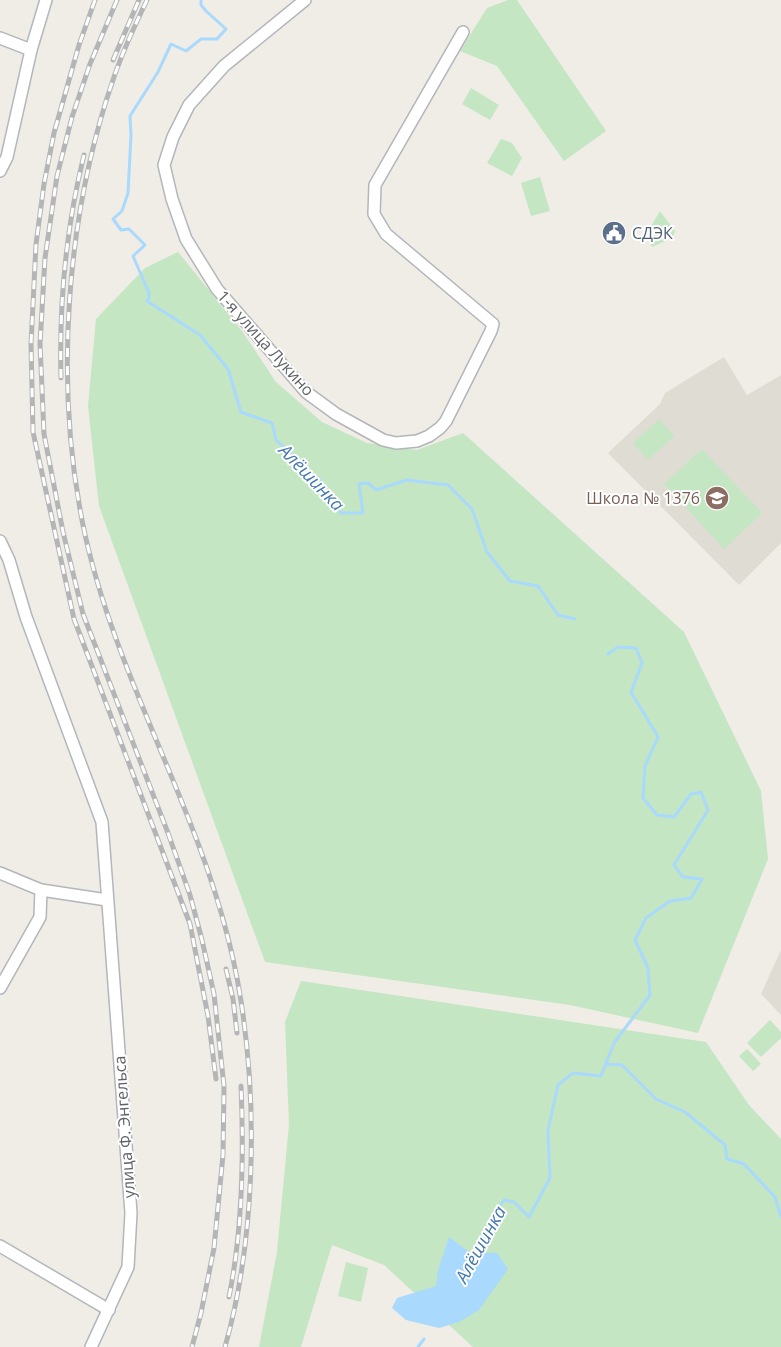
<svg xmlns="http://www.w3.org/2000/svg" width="781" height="1347" viewBox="0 0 781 1347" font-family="'Open Sans',sans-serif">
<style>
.education{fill:#dfdcd4}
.green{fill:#c4e6c3}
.water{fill:#a9d9fc}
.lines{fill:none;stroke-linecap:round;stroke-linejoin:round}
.stream{stroke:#a9d9fc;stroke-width:3}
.minor-casing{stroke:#b3b6ba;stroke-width:14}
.minor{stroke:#fff;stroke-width:11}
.rail-casing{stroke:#b4b5b6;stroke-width:5}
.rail{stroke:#fff;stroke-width:3;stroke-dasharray:9;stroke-linecap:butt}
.labels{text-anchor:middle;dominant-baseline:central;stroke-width:4;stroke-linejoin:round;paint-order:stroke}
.service-label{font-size:16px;fill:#4e5e75;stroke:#fff;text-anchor:start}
.street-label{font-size:16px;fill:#5e6166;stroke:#fff}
.education-label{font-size:16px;fill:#785e54;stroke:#fff;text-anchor:end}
.water-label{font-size:18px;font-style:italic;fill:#4579af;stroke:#fff}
</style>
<rect width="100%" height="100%" fill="#efede6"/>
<g class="education">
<polygon points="724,357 747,395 781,375 781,543 739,585 608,453 660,404 665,393"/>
<polygon points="781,950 781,1015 761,994"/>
</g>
<g class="green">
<polygon points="508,0 517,0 606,131 564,161 497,66 460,51 487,8"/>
<polygon points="471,88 499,105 490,120 462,104"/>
<polygon points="501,139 512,143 522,158 512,176 487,163"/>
<polygon points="540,177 550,211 531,216 521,183"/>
<polygon points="660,211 675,231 672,238 652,247 646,235"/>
<polygon points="178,252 242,331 276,382 322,422 367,443 417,450 463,433 684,632 761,791 768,859 698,1033 570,1005 265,962 99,506 88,406 96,319 145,268"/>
<polygon points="659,419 674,436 648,460 633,443"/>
<polygon points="702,449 762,513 724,549 664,484"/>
<polygon points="301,981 706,1042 749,1105 781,1139 781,1347 473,1347 384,1265 332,1245 301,1347 259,1347 277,1252 289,1124 285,1022"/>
<polygon points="770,1020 781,1032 781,1038 761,1057 747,1043"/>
<polygon points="747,1049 761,1064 753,1071 739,1056"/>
<polygon points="346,1262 368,1268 361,1302 338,1296"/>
</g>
<polygon class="water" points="449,1237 469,1252 497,1253 508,1269 479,1310 459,1322 439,1328 406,1320 392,1308 397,1298 436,1286 438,1270"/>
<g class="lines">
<g class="stream">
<polyline points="201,0 201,5 206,11 226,29 217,39 201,39 186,51 171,44 158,72 130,116 131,135 128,193 122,211 113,219 121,230 129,229 145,245 133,256 149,293 149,298 147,301 200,335 228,369 241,412 272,423 276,440 320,480 341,513 363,513 359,484 368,483 376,490 407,480 448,485 472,509 487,552 510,581 538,586 558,615 575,619"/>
<polyline points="607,1064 622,1065 656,1099 685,1112 725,1145 727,1159 744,1164 775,1197 781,1217"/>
<polyline points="477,1255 487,1239 494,1214 504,1200 514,1202 529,1217 550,1178 548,1130 558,1085 573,1073 601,1076 614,1043 650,995 648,968 635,940 646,918 670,901 691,898 702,879 683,877 674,865 708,810 701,792 691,794 674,817 657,815 643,798 645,766 658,737 631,692 642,663 636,648 618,647 608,654"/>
<polyline points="418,1347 424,1339"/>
</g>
<g class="minor-casing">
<g id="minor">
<polyline points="305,0 224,66 189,105 173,137 164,165 172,199 186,239 217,289 306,392 336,414 383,440 396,443 417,441 429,436 440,428 446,421 491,331 493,324 386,234 374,214 375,185 463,32"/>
<polyline points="0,38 31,50"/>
<polyline points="0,171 7,157 31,50 46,0"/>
<polyline points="0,541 9,560 26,617 102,822 131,1213 128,1267 91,1347"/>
<polyline points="0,873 41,890 107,900"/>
<polyline points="0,988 40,917 41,890"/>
<polyline points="0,1246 109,1310"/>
</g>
</g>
<use href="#minor" class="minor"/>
<g class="rail-casing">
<g id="rail">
<polyline points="95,0 79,45 54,133 44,184 36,244 31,344 33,432 74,619 190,924 208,1016 216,1079"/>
<polyline points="117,0 90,64 72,117 57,176 45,258 40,344 44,434 63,532 83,614 168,833 190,895 202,940 214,994 224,1086 223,1155 214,1248 201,1313 192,1347"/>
<path d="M147,0C135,25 123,51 114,77C66,215 54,382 83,525C104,628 151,723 189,820C211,875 232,942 241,1001C258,1110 255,1241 225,1347"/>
<polyline points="113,60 139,0"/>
<path d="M61,378C59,303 66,228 84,155"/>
<polyline points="226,969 233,999 237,1033"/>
<path d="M229,1297C243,1228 244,1156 241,1086"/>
</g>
</g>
<use href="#rail" class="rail"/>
</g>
<defs>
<g id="civic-disc" transform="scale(1.25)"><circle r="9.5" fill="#5c6f8a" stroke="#fff"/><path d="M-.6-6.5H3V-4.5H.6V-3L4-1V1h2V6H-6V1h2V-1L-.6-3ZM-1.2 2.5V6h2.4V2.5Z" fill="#fff"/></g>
<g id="school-disc" transform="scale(1.25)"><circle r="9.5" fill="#8d6e63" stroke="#fff"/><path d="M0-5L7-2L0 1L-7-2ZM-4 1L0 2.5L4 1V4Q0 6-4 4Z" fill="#fff"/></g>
</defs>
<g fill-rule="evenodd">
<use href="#civic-disc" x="614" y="233"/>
<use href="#school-disc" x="717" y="498"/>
</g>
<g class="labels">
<g class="service-label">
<text x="632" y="233">СДЭК</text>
</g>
<g class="street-label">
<text transform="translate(266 343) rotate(48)">1-я улица Лукино</text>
<text transform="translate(124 1127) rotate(-94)">улица Ф. Энгельса</text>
</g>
<g class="education-label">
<text x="700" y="498">Школа № 1376</text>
</g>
<g class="water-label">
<text transform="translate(312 477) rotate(46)">Алёшинка</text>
<text transform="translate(480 1244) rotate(-61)">Алёшинка</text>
</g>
</g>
</svg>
